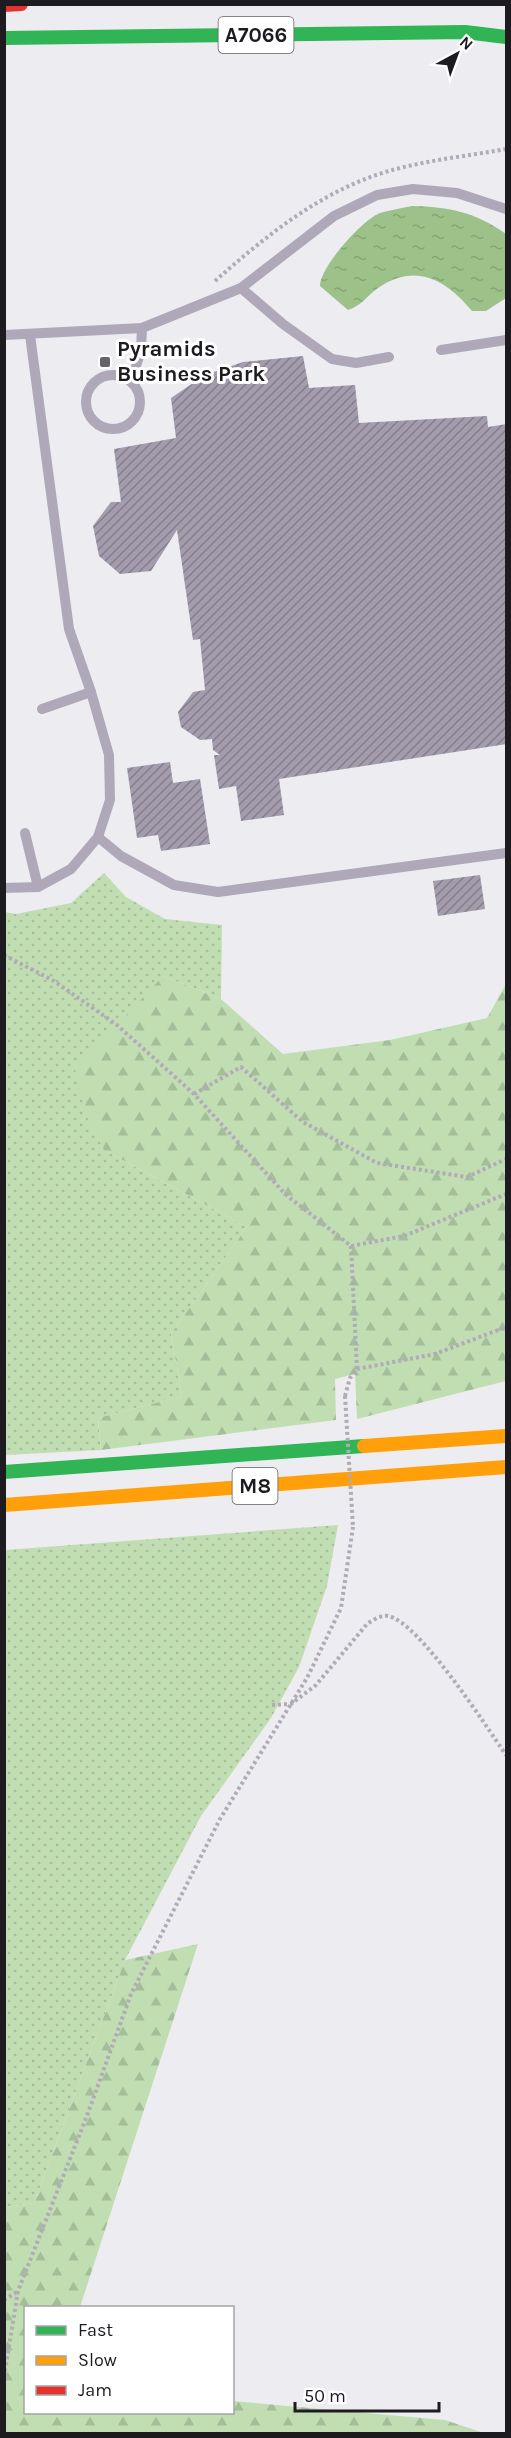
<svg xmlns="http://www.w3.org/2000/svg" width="511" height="2438" viewBox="0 0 511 2438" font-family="Karla,sans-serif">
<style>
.grass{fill:url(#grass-dots)}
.forest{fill:url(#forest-firs)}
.water{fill:url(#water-ripples)}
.building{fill:url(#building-hatch)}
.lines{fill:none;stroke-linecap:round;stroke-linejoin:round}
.path{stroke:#b0abb7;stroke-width:4;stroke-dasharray:3 3;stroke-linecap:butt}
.lane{stroke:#aea8b9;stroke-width:10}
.fast{stroke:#30b455;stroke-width:14}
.slow{stroke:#ff9f0a;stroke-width:14}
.jam{stroke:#e5322d;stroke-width:14}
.path-bridge{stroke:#b0abb7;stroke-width:4;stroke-dasharray:3 3;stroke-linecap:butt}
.poi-dot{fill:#666469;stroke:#fff;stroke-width:2}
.labels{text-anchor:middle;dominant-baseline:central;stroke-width:6;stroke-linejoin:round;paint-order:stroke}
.shield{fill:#fff;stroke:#615f63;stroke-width:1.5}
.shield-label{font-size:21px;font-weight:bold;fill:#1d1b20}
.poi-label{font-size:22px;font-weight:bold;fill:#1d1b20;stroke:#fff;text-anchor:start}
</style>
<defs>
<pattern id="grass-dots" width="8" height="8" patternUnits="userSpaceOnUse" patternTransform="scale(1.5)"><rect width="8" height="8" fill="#c1deb3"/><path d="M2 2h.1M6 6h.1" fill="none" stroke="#a5be9a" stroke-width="1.8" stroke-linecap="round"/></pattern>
<pattern id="forest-firs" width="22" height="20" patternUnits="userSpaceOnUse" patternTransform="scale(1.5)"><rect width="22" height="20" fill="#c1deb3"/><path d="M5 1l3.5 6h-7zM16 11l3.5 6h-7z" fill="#a5be9a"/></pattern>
<pattern id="water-ripples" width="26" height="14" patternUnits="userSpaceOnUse" patternTransform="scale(1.5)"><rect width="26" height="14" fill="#9cc189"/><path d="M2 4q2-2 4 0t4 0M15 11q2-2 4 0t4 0" fill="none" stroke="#86a576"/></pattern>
<pattern id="building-hatch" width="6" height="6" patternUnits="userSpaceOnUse" patternTransform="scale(1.5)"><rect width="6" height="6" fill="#a29cad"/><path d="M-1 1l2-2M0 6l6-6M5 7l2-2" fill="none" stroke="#837e8c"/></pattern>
</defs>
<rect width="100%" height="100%" fill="#edecf1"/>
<g class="grass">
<polygon points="104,873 126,897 165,919 222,925 221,999 163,976 104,1150 247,1227 171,1334 182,1396 98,1418 101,1450 5,1455 5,912 16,914 71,903"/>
<polygon points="338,1525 327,1586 299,1667 271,1718 201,1816 125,1960 34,2203 5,2207 5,1550"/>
</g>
<g class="forest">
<polygon points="163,976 221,999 283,1054 390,1040 487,1018 506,984 506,1381 357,1419 355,1374 335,1379 336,1420 101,1450 98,1418 182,1396 171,1334 247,1227 104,1150 87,1117 75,1070"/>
<polygon points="198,1944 80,2307 26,2308 26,2412 232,2412 233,2401 445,2420 484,2433 5,2433 5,2207 34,2203 125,1960"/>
</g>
<path class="water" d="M412,206C450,207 475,212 506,234V298L486,311H472C446,280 416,262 378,288C368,295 361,306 348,310L320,286C320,267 362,220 380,213C390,210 402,208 412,206Z"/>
<g class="building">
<polygon points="303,356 309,388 355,385 359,423 487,416 488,427 507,424 507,744 279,779 284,815 241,821 236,786 219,789 214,755 220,755 213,750 212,739 200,740 181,727 178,712 193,692 205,690 200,639 193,640 177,530 151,571 120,574 99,556 93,526 111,502 121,502 114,449 176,438 171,398 205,375 243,362"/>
<polygon points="170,762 173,783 200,779 210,844 161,851 158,835 137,838 127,768"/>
<polygon points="480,875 485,909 438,916 433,881"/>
</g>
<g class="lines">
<g class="path">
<path d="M215,281C266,236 322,190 389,171C427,160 468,156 506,149"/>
<polyline points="4,955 54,981 117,1025 194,1094 285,1194 351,1246 404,1236 506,1194"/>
<polyline points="194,1094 241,1067 303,1122 377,1163 467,1177 506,1159"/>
<polyline points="351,1246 357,1369"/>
<polyline points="345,1396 350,1378 357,1369 435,1354 506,1327"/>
<path d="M272,1705L291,1704L316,1685L367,1624C373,1620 380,1615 388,1616C419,1622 486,1726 506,1755"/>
<polyline points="4,2300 17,2292"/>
<polyline points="4,2377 18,2291 88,2113 131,1994 220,1819 307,1678 341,1608 353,1527"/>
</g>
<g class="lane">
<polyline points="241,288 283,324 332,359 356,363 389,357"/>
<polyline points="4,335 142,328 241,288 334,216 377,195 413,189 457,193 506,209"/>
<polyline points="441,350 506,340"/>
<circle cx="113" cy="402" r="27"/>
<polyline points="131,382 141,350 142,328"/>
<polyline points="42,709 91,692"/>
<polyline points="25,833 38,887"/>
<polyline points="98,837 121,856 174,885 218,892 506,853"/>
<polyline points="4,888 38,887 71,869 98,837 110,800 109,755 91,692 69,629 30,335"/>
</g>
<g class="fast">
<polyline points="4,38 465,32 506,37"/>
<polyline points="4,1472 364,1446"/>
</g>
<g class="slow">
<polyline points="364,1446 506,1436"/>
<polyline points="4,1505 506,1467"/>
</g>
<polyline class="jam" points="4,5 21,4"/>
<polyline class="path-bridge" points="345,1396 353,1527"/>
</g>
<rect class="poi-dot" x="99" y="356" width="12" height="12" rx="3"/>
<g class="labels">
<g class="shield">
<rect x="218.5" y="17" width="75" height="36" rx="4.5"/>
<rect x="232.5" y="1468" width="45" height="36" rx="4.5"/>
</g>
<g class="shield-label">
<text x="256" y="35">A7066</text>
<text x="255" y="1486">M8</text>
</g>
<g class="poi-label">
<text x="117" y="349">Pyramids<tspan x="117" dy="25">Business Park</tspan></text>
</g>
</g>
<rect width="511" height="2438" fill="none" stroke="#1d1b20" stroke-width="12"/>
<rect x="24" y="2306" width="210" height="108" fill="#ffffff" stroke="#a5a4a6" stroke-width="1.5"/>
<rect x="36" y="2326" width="30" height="9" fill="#30b455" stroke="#a5a4a6" stroke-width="1.5"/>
<text x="78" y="2336" font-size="18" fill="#1d1b20">Fast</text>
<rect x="36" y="2356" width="30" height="9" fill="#ff9f0a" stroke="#a5a4a6" stroke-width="1.5"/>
<text x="78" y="2366" font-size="18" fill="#1d1b20">Slow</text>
<rect x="36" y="2386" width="30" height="9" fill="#e5322d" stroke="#a5a4a6" stroke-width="1.5"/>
<text x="78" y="2396" font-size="18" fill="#1d1b20">Jam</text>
<g transform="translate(457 54) rotate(41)" stroke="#ffffff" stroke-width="4.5" paint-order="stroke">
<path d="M0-4.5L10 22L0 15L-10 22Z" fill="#1d1b20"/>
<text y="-9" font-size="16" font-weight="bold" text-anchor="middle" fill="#1d1b20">N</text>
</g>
<path d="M295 2402v9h144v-9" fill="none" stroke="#1d1b20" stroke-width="3"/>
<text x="304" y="2402" font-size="18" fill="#1d1b20" stroke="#ffffff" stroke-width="4.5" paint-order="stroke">50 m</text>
</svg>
